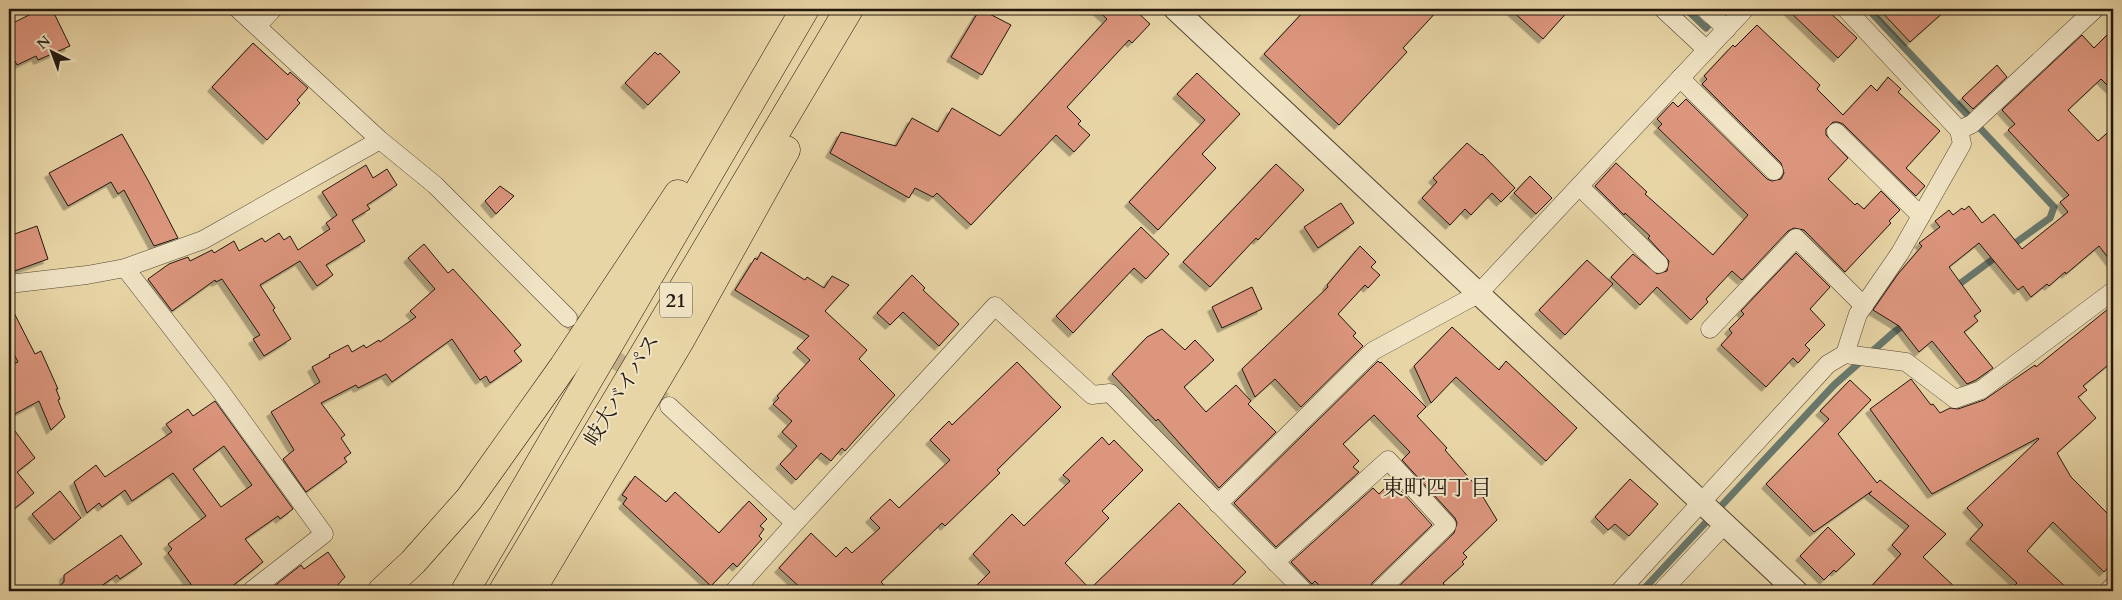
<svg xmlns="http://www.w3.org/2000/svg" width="2122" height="600" viewBox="0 0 2122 600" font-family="Cardo,'Noto Serif JP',serif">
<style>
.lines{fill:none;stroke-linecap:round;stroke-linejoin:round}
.stream{stroke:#68786d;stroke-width:7}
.building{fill:#dd967e;stroke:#21170e;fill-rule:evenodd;filter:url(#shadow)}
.minor-tunnel{stroke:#c0af88;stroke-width:18;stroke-dasharray:18 9;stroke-linecap:butt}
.minor-casing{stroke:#534634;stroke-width:19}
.tertiary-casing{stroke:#534634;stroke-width:24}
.trunk-casing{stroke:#21170e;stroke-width:29}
.minor{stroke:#f0e4c5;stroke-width:18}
.tertiary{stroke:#f0e4c5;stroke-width:22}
.trunk{stroke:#e8d5a6;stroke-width:28}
.labels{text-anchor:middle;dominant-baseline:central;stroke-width:4;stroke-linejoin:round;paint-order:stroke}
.shield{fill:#f0e4c5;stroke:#5f5445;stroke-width:1}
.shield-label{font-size:20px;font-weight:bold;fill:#21170e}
.street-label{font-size:21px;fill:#21170e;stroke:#f0e4c5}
.neighbourhood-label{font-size:22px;fill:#21170e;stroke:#f0e4c5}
</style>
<defs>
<filter id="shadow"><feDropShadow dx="-4.5" dy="4.5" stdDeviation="0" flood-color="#0004"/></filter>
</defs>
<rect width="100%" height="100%" fill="#e8d5a6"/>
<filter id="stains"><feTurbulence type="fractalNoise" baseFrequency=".004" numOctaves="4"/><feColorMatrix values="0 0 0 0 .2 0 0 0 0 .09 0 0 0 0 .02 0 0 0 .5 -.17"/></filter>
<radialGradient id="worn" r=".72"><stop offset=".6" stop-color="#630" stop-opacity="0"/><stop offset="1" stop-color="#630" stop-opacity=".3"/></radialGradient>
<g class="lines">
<g class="stream">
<polyline points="1686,9 1706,28 1723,9"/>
<polyline points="1868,9 2054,207 2050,218 2011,246"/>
<polyline points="1954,288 2000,254"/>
<polyline points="1642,591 1834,385 1893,333 1907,322"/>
</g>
</g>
<g class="building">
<polygon points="41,9 52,9 70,46 38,60 36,56 17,65 15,61 9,64 9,25"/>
<polygon points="980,9 1011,25 982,75 951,57"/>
<polygon points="1096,9 1134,9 1150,24 1132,43 1129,40 1067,107 1081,121 1078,124 1090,135 1074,152 1056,135 971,225 937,193 933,197 915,188 909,198 830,153 841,132 896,146 912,118 938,132 952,108 1000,136 1107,19"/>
<polygon points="1306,9 1439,9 1403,48 1407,52 1339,125 1264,54"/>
<polygon points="1510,9 1570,9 1543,39"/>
<polygon points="1787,9 1826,9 1857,38 1838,58"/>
<polygon points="1879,9 1947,9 1910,42"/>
<polygon points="1757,25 1820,85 1817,89 1843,115 1871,85 1877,91 1888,77 1901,89 1898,92 1940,131 1906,168 1925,186 1916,196 1843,124 1838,122 1833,122 1826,129 1826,135 1848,158 1828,179 1855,205 1857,203 1864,209 1881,191 1900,210 1889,221 1891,223 1845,272 1804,230 1794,228 1788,231 1742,280 1732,271 1706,299 1708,302 1691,320 1657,287 1640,305 1611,277 1633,254 1657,274 1667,271 1669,261 1648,238 1650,236 1625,213 1624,215 1595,186 1616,163 1647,192 1645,194 1713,255 1748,215 1658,128 1662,124 1657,119 1673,102 1678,107 1686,99 1767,179 1772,181 1781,179 1784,173 1781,163 1702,84 1707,79 1704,76 1733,45 1735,47"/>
<polygon points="2113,29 2113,91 2101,79 2068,110 2098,141 2113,128 2113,264 2099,246 2066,274 2065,272 2049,286 2047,284 2031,297 2023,286 2018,290 1979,243 1949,267 1981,311 1974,316 1978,321 1964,332 1993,368 1976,380 1967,384 1932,341 1919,352 1899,326 1873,310 1898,274 1922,246 1919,243 1940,227 1935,221 1949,210 1953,215 1962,208 1964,210 1969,206 1982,223 1994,214 2022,249 2068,212 2060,202 2069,195 2008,130 2015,124 2002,110 2082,35 2094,48"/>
<polygon points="253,43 288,75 290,72 308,88 297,100 300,103 267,140 212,87"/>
<polygon points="655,52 658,55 660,53 680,72 648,105 625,83"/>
<polygon points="1997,65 2007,77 1973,109 1962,98"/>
<polygon points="1197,73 1240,114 1202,154 1216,168 1158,230 1129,202 1205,120 1177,94"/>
<polygon points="122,134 149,182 178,238 154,246 124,190 118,194 111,182 68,206 49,173"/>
<polygon points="1467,143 1481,155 1482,154 1515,188 1501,202 1492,193 1471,215 1465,209 1450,225 1422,198 1437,182 1433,178"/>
<polygon points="1276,164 1304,190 1258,240 1256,238 1210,287 1183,262"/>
<polygon points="366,165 373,178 387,169 397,185 367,205 370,209 352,220 365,241 326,265 333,275 317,286 300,261 260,285 275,308 273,310 291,339 264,356 253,339 260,335 222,279 216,282 215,280 172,311 148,279 169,264 188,257 190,261 212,250 214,253 234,241 239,251 262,238 265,242 279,233 284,240 290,236 298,250 330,229 326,223 337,215 322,192"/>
<polygon points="1530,176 1552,198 1536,214 1514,193"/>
<polygon points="500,186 514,196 496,214 485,201"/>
<polygon points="1341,203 1354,223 1318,248 1304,227"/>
<polygon points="37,226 48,259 9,273 9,236"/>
<polygon points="1141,227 1169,254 1146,279 1134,268 1073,333 1056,316"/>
<polygon points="424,244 448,273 453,269 503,324 521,345 514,351 522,361 490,383 486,376 480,380 452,339 392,382 386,374 358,388 356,385 321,403 345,435 341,438 351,453 344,458 347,462 306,492 283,459 294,450 271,412 320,382 312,367 330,357 329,355 348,345 352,352 364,345 366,348 379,340 380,342 416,317 410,311 435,289 408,258"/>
<polygon points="1360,246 1376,262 1371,267 1380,275 1368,288 1365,285 1338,314 1356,333 1353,336 1363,346 1301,407 1275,379 1255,397 1242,369 1328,287 1327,285"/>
<polygon points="761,252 805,280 807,277 824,288 832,276 849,285 825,311 867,350 859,359 895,395 845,451 842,448 831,461 821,453 796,480 780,464 797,446 782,432 792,421 773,404 779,398 777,396 810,360 797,348 809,336 735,290 755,258 757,260"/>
<polygon points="1796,253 1830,287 1810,309 1825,325 1805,345 1810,350 1798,363 1793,358 1766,387 1721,345 1732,333 1729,329 1744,314 1741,311"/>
<polygon points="1587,260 1613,284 1565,335 1539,310"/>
<polygon points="912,275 925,288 923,290 959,324 939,346 903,312 890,325 877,313"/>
<polygon points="1252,287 1262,309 1222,328 1212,307"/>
<polygon points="9,303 35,354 41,351 58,389 56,389 60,399 58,400 65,417 51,430 39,401 9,417 9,366 18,362 9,344"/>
<polygon points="2113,305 2113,361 2083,386 2087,390 2078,397 2096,418 2057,453 2071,477 2113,519 2113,562 2104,572 2053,522 2027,551 2070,591 2009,591 2017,583 1970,539 1983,525 1967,508 2039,439 2038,438 1932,494 1870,409 1911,379 1931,405 1933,404 1940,413 1950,408 1958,409 1984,400 2035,365 2036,367"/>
<polygon points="1452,327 1499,370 1506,361 1577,428 1546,461 1456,377 1431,403 1414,366"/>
<polygon points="1162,329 1185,350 1195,340 1214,360 1184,387 1206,412 1236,385 1251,401 1248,404 1276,432 1219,488 1158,419 1156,421 1112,374 1147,337"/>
<polygon points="1378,361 1380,363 1381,362 1426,407 1417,416 1447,448 1445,450 1477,487 1497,520 1463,553 1467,557 1462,562 1464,564 1443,583 1450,591 1394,591 1454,533 1457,523 1455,518 1402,460 1410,452 1374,415 1343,444 1359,461 1353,467 1359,472 1276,547 1234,503"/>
<polygon points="1017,362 1061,407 997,470 1000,473 945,526 942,523 881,582 890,591 804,591 779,568 811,533 836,557 846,547 852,553 880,528 870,518 890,499 899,508 950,460 930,440 949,421 952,425"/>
<polygon points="1850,380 1871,400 1838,434 1877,483 1880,480 1946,534 1923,557 1959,591 1867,591 1901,554 1892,545 1909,526 1869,494 1872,491 1814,532 1766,484 1829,419 1820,411"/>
<path d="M215,401L293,509L280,519L278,516L245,539L263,562L226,591H196L168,553L172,549L168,544L206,516L173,473L132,501L125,490L102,507L99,503L87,513L74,482L96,465L105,477L172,432L166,424L188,409L193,416ZM224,446L252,485L221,507L193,469Z"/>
<polygon points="9,423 35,458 17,472 34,493 9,513"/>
<polygon points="1102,437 1109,445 1114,440 1143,470 1102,511 1109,518 1065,563 1090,589 1179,503 1246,572 1226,591 971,591 990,572 973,554 1012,514 1024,526 1070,481 1063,475"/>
<polygon points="635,476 666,502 675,492 719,533 749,501 767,519 760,526 764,529 759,536 762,539 737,567 733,563 711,586 623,504 627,498 622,495"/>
<polygon points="1630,479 1658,504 1629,536 1615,524 1608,530 1595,517"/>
<polygon points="1392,481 1432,525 1372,583 1369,591 1325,591 1315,581 1312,584 1291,562 1373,488 1379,494"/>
<polygon points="60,491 81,518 54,540 32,514"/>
<polygon points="1828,527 1855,554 1836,572 1834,570 1824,580 1800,556"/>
<polygon points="121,535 142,564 120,579 117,575 94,591 54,591 64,582 64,575"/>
<polygon points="328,552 345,577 332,591 268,591 301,565 304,569"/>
</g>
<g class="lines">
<polyline class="minor-tunnel" points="568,318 669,406"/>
<g class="minor-casing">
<g id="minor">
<polyline points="238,9 380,140 435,185 568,318"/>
<polyline points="1663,9 1707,50"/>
<polyline points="1705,9 1727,29"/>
<polyline points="257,26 273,9"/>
<polyline points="1680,78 1774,171"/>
<polyline points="1959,130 1972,124 2095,9"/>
<polyline points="1836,132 1921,216"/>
<polyline points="1579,186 1659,264"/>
<polyline points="125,268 219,389 324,534 251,591"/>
<polyline points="9,284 87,275 125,268 203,240 380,140"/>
<polyline points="1710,329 1796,238 1864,306"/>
<polyline points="1845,354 1858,314 1900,253 1962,144 1959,130 1846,9"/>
<polyline points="669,406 795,523"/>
<polyline points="1218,504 1373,351 1478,294 1745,9"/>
<polyline points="1275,562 1388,460 1447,525 1379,591"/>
<polyline points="734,591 795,523 995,306 1092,395 1110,393 1304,591"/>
<polyline points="1620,591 1828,364 1845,354 1906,362 1955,399 1981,390 2113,291"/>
<polyline points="1662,591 1724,525"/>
<polyline points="2108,591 2113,586"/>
</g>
</g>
<g class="tertiary-casing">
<polyline id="tertiary" points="1175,9 1796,591"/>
</g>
<g class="trunk-casing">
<g id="trunk">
<polyline points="382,591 413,562 469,499 563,367 678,194"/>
<polyline points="465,591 805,9"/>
<polyline points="503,591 849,9"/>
<polyline points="531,591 681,339 786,150"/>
</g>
</g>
<use href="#minor" class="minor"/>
<use href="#tertiary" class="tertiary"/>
<use href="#trunk" class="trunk"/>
</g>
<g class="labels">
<rect class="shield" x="660" y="282.5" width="32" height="35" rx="4"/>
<g class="shield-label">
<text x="676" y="300">21</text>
</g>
<g class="street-label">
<text transform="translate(622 390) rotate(-59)">岐大バイパス</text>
</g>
<g class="neighbourhood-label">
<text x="1437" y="488">東町四丁目</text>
</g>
</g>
<rect width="2122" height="600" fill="none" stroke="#e8d5a6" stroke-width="30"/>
<rect x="10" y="10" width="2102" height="580" fill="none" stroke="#21170e" stroke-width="2.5"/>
<rect x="15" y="15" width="2092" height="570" fill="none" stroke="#21170e"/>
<g transform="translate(52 52) rotate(318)" stroke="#f0e4c5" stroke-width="4" paint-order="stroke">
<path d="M0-4L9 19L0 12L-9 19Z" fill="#21170e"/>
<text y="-8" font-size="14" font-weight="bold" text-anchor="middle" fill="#21170e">N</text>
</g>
<rect width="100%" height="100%" filter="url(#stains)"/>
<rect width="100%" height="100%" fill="url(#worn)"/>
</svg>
